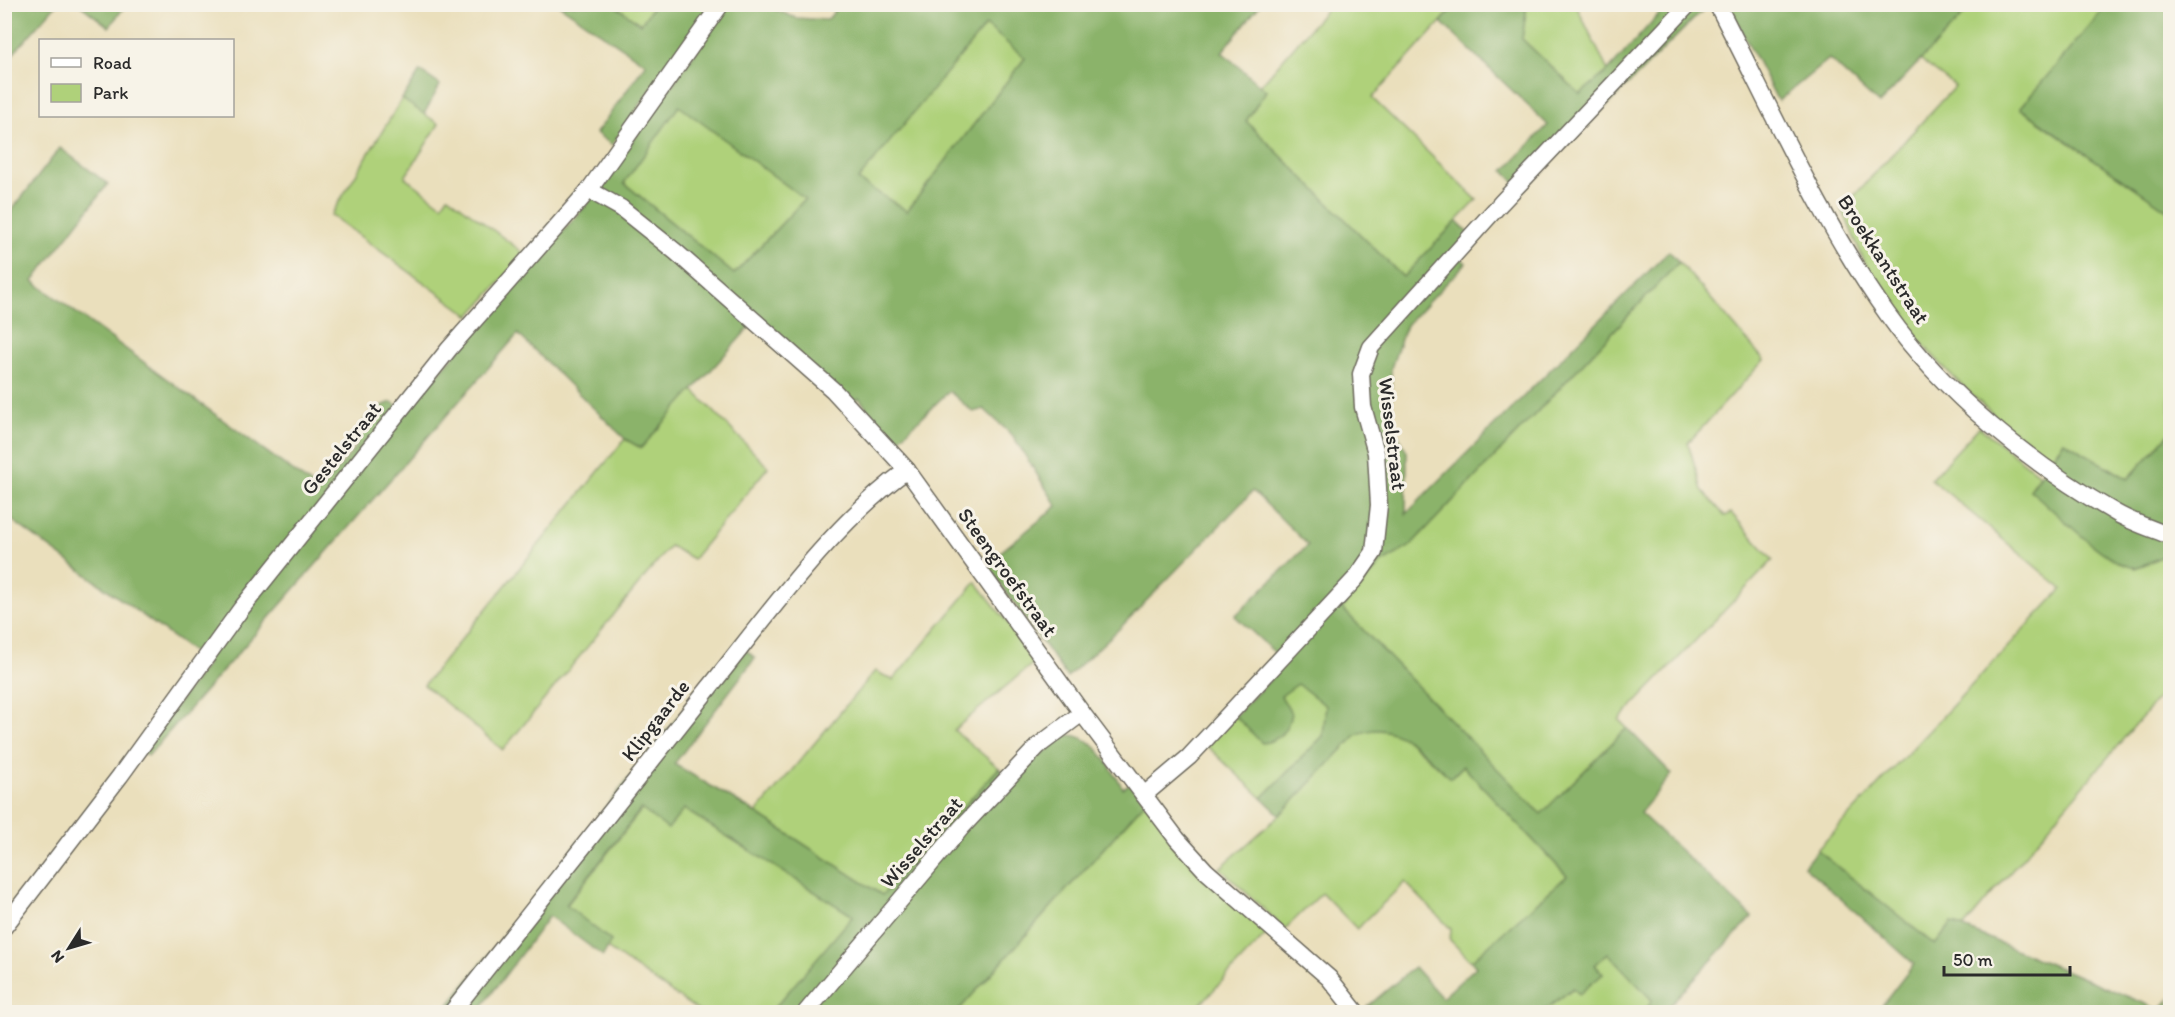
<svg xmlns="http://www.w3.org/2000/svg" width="2175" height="1017" viewBox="0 0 2175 1017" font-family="Itim,sans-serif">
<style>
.green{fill:#afd17a;stroke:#6d7e52;stroke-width:1.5}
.forest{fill:#8bb36a;stroke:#5b6f4a;stroke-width:1.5;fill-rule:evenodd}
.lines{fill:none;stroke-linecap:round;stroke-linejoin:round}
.street-casing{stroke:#6e6a5e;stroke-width:19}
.street{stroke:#fff;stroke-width:16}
.labels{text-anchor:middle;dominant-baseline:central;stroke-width:6;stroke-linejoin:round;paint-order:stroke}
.street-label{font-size:21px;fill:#2b2b2b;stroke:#f7f3e8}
</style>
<rect width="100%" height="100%" fill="#f7f3e8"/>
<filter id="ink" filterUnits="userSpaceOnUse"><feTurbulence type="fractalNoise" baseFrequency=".0167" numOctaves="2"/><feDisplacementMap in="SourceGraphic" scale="12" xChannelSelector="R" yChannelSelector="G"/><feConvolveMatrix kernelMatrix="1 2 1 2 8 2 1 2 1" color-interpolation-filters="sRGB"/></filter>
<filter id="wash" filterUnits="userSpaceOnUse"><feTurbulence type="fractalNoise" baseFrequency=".008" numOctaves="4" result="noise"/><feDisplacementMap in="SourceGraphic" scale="24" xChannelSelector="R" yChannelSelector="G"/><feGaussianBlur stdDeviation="1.35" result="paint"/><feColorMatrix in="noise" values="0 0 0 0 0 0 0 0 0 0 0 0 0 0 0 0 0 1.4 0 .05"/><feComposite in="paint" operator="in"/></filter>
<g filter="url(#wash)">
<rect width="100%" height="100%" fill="#eadfbc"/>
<g class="green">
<polygon points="618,5 654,5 641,24 617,7"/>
<polygon points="1330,5 1456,5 1372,98 1477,200 1403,277 1246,121 1266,91 1260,86"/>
<polygon points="1527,5 1576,5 1608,71 1580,94 1522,39"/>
<path d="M1973,5H2016L2025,11L2031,5H2108L2020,108L2170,212V433L2128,479L2064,441L2049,460C1982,408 1917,349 1872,276C1860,255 1852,231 1842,209L1955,86L1920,60Z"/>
<polygon points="986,25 1025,58 907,212 857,180"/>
<polygon points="402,99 439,124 405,177 442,205 448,196 525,254 470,316 331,215"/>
<polygon points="679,105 805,199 734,274 624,183"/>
<polygon points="1679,262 1764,360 1688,443 1702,490 1725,516 1731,513 1773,560 1619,720 1627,728 1541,815 1342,608 1381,563 1409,547"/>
<polygon points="692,389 768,467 693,559 670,546 503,750 424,685 625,439 641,448"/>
<polygon points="1979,427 2039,474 2030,490 2135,568 2160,555 2170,555 2170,684 1963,928 1952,923 1935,945 1817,850 2062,589 1931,479"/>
<polygon points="976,582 1037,660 954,730 999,768 882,896 756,813 875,671 893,680"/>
<polygon points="1298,683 1326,706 1323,736 1262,798 1206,745 1235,716 1280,696"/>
<polygon points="1368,729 1398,732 1451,778 1463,766 1567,876 1471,961 1450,940 1451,929 1405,882 1357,929 1322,893 1285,929 1220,868 1280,815 1356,735"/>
<polygon points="1146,801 1270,930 1193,1012 957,1012"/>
<polygon points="642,809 684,809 854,916 771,1012 700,1012 607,948 611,941 566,906"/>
<polygon points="1608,953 1652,1000 1645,1012 1542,1012 1574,988 1579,994 1603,974 1595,965"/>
</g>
<g class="forest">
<polygon points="5,4 56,5 5,63 4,5"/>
<path d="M839,4L1260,5L1222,52L1266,91L1246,121L1403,277L1457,221L1474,238L1457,255L1466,263L1406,325L1391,368L1392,423L1407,452L1406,514L1669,251L1679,262L1409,547L1381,563L1342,608L1541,814L1627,728L1672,774L1640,813L1752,917L1665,1010L1667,1012H1645L1652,1000L1608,953L1595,965L1603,974L1579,994L1573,988L1542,1012H1370L1367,1007L1414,967L1442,998L1476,967L1471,961L1567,876L1463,766L1451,778C1423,754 1395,716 1356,735L1280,815L1262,798L1323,736L1326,706L1298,684L1281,696L1291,713C1288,730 1279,741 1262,743L1235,716L1286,663L1235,616L1308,545L1253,491L1119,629L1067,677L986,564L1057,506L1013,436L984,409L973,412L949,391L894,444L859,398L851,404L756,320L641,448L625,439L518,334L148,756L142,751L208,663L5,515V219L60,148L108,184L33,281L320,491L357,446C357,422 370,409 392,402L405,412L588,203L729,5H764L796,18L828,20ZM986,25L1025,58L907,211L858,180ZM679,106L805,199L734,274L624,183Z"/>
<polygon points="2108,4 2170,5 2170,212 2020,108"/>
<polygon points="80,5 126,5 109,27"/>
<polygon points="559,5 618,5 617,7 641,24 654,5 710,5 612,145 596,133 646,64"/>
<polygon points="1456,5 1527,5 1522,39 1580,94 1608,71 1667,5 1708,5 1522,190 1504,171 1548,125 1441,22"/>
<polygon points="1728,5 1973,5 1879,104 1829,59 1778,101"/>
<polygon points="420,71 440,85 424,114 402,99"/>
<path d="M2170,433V555C2157,555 2144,569 2132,567C2106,564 2052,508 2030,490L2064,441L2128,479Z"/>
<path d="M737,642L755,658L674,764L756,813L882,895L999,768L1010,781L1065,735C1096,733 1108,765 1123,788L1131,783L1146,801L957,1012H771L853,916L684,809L668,829L641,809L566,905L611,941L603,956L549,916L478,1012H443Z"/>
<polygon points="1817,850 1935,945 1952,923 2160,1010 2170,999 2170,1012 1877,1012 1914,964 1804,866"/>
</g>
</g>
<g filter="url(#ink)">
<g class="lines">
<g class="street-casing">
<g id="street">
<path d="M1717,4C1770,106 1821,222 1888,315C1944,394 2032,465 2116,513C2133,523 2153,529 2170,536"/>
<polyline points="589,190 621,208 676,252 833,390 907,470 1082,713 1177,839 1206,871 1329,978 1356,1012"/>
<polyline points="1144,795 1189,757 1356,578 1374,552 1379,505 1376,453 1363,407 1361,374 1371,347 1501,203 1689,4"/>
<polyline points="4,927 120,776 241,609 449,349 589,190 721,4"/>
<path d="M452,1012C538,904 624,796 709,688C767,616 833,523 907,470"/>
<polyline points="806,1012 962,827 1038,746 1082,713"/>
</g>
</g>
<use href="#street" class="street"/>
</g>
</g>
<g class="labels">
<g class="street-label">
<text transform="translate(1884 259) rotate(57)">Broekkantstraat</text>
<text transform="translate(1393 434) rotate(83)">Wisselstraat</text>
<text transform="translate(341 448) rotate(-51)">Gestelstraat</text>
<text transform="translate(1008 572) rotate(54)">Steengroefstraat</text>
<text transform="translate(655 720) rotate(-52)">Klipgaarde</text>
<text transform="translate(921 842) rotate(-49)">Wisselstraat</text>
</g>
</g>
<rect width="2175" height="1017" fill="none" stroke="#f7f3e8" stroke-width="24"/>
<rect x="39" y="39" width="195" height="78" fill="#f7f3e8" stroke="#a5a39c" stroke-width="1.5"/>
<rect x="51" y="58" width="30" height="9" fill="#ffffff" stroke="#a5a39c" stroke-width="1.5"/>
<text x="93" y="69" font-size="18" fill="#2b2b2b">Road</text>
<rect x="51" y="84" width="30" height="18" fill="#afd17a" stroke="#a5a39c" stroke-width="1.5"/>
<text x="93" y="99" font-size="18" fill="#2b2b2b">Park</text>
<g transform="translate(69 948) rotate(233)" stroke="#f7f3e8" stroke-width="4.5" paint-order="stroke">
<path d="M0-4.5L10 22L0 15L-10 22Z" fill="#2b2b2b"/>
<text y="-9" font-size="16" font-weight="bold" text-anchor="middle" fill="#2b2b2b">N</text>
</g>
<path d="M1944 966v9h126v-9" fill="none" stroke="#2b2b2b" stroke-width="3"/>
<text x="1953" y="966" font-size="18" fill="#2b2b2b" stroke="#f7f3e8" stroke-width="4.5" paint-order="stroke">50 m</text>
</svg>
